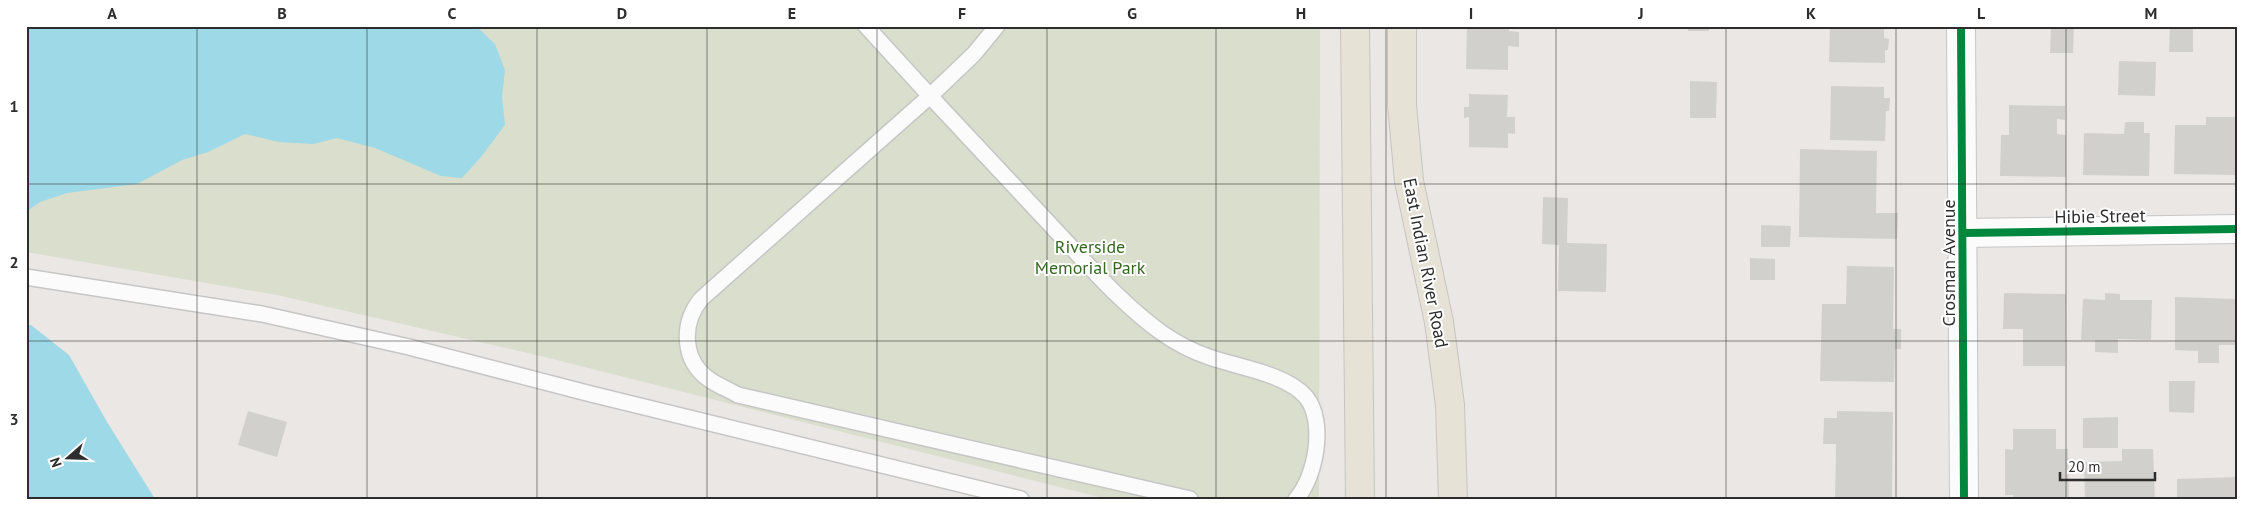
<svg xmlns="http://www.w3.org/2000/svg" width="2263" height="525" viewBox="0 0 2263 525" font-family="'PT Sans',sans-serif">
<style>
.cemetery{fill:#d9decd}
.water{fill:#9dd9e7}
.building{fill:#d2d0cd}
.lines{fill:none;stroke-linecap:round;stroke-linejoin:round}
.service-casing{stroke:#c7c6c6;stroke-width:18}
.minor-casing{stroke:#c7c6c6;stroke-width:30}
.primary-casing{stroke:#c6c4c3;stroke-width:30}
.service{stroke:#fcfbfb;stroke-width:15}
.minor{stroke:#fcfbfb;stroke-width:28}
.primary{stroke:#e7e2d6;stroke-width:28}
.cycleway-casing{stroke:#fff;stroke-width:11}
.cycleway{stroke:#00873e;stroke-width:8}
.grid{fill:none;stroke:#2d2d2d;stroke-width:1;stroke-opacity:0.55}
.labels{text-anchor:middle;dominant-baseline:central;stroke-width:4;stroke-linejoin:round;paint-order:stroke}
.street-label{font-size:18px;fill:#2d2d2d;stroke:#fff}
.park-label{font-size:18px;fill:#346820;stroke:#fff}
.neatline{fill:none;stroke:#2d2d2d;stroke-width:2}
.grid-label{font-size:16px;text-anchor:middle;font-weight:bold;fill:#2d2d2d}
</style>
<rect width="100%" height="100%" fill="#ebe7e4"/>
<polygon class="cemetery" points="26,26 1320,26 1319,499 1107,499 545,357 277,295 26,252"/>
<g class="water">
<polygon points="26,26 476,26 495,44 505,70 502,97 505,125 481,157 462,178 441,176 375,148 337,138 313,144 279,142 245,134 208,152 182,160 137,184 67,193 40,202 26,212"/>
<polygon points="26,325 31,325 69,355 107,422 155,499 26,499"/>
</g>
<g class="building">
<polygon points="1467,26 1509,26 1509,31 1519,32 1519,47 1508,46 1508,70 1466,69"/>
<rect x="1688" y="26" width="21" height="5"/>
<polygon points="1830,26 1884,26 1884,38 1889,39 1888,50 1885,50 1885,63 1829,62"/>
<polygon points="2051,26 2074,26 2073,53 2050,53"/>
<polygon points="2170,26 2193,26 2193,52 2169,52"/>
<polygon points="2119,61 2156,62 2155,96 2118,95"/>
<polygon points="1690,81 1717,82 1716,118 1690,118"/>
<polygon points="1831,86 1884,87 1884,98 1890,98 1889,111 1886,111 1885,141 1830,140"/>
<polygon points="1469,94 1508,95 1507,117 1515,117 1515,134 1508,133 1508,148 1469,147 1469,117 1464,118 1464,107 1469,107"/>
<polygon points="2009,105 2065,106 2065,120 2057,119 2057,134 2066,135 2066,177 2000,176 2001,135 2009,135"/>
<polygon points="2206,117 2237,117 2237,175 2174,174 2175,125 2206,125"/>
<polygon points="2125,122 2144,122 2144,133 2150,133 2149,176 2083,175 2084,133 2124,134"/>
<polygon points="1800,149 1877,151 1876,213 1898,213 1897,239 1799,237"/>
<polygon points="1543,197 1568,198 1567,243 1607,244 1606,292 1558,291 1559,245 1542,244"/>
<polygon points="1761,225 1791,226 1790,247 1761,247"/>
<polygon points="1750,258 1775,259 1775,280 1750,280"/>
<polygon points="1847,266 1894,267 1893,329 1901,329 1901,349 1895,349 1894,382 1820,381 1822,304 1846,304"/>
<polygon points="2004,293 2066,294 2065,366 2023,366 2023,329 2003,329"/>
<polygon points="2105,293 2120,294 2120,300 2152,300 2151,340 2118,339 2118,353 2095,352 2095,340 2081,340 2083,299 2105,300"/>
<polygon points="2175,297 2237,299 2237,345 2219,345 2219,363 2198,363 2198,351 2175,350"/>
<polygon points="2169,381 2195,381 2194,413 2169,412"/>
<polygon points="248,411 287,422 277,457 238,445"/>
<polygon points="1837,411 1893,412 1892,499 1835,499 1836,444 1823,444 1824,418 1837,418"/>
<polygon points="2118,417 2118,448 2083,448 2083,418"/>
<polygon points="2013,429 2056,429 2056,449 2068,449 2069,499 2013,499 2013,495 2005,495 2005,449 2013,450"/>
<polygon points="2122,449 2153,449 2155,499 2085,499 2084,462 2122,461"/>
<polygon points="2237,477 2237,499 2177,499 2177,479"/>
</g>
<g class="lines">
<g class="service-casing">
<g id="service">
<polyline points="866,26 930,96 974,54 997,26"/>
<polyline points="26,277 262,314 409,347 591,394 1021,499"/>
<path d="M1190,499L738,395C729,390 719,386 710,380C682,361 681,324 701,299L930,96C973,142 1016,188 1059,234C1092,269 1123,305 1162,333C1175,342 1194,352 1209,357C1237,367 1287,374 1306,397C1326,421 1316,477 1296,499"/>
</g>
</g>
<g class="minor-casing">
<g id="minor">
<polyline points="1961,26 1964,499"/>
<polyline points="1963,233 2237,229"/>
</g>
</g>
<g class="primary-casing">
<g id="primary">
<polyline points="1355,26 1360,499"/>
<polyline points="1402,26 1402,105 1409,181 1439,322 1450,405 1453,499"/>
</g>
</g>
<use href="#service" class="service"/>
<use href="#minor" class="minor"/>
<use href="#primary" class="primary"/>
<g class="cycleway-casing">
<g id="cycleway">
<polyline points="1961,26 1964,499"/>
<polyline points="1963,233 2237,229"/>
</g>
</g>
<use href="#cycleway" class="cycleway"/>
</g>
<path class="grid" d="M197,26V499M367,26V499M537,26V499M707,26V499M877,26V499M1047,26V499M1216,26V499M1386,26V499M1556,26V499M1726,26V499M1896,26V499M2066,26V499M26,184H2237M26,341H2237"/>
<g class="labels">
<g class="street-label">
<text transform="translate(2100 216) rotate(-1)">Hibie Street</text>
<text transform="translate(1426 263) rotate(79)">East Indian River Road</text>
<text transform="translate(1948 263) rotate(-90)">Crosman Avenue</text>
</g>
<g class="park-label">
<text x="1090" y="246">Riverside<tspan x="1090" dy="21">Memorial Park</tspan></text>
</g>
</g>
<rect width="2263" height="525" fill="none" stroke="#ffffff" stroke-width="55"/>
<g transform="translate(68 458) rotate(250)" stroke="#ffffff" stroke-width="4" paint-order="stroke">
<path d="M0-4L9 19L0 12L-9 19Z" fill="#2d2d2d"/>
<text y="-8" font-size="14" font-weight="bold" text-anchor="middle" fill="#2d2d2d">N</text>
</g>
<path d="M2060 472v8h95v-8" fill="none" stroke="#2d2d2d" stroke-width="2.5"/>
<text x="2068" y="472" font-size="15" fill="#2d2d2d" stroke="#ffffff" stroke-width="4" paint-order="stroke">20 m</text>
<rect x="28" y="28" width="2208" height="470" class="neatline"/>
<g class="grid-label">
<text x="112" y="19">A</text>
<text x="282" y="19">B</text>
<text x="452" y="19">C</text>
<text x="622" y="19">D</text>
<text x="792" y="19">E</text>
<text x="962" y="19">F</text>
<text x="1132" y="19">G</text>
<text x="1301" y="19">H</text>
<text x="1471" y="19">I</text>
<text x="1641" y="19">J</text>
<text x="1811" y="19">K</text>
<text x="1981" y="19">L</text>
<text x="2151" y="19">M</text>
<text x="14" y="112">1</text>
<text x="14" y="268">2</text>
<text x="14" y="425">3</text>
</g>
</svg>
